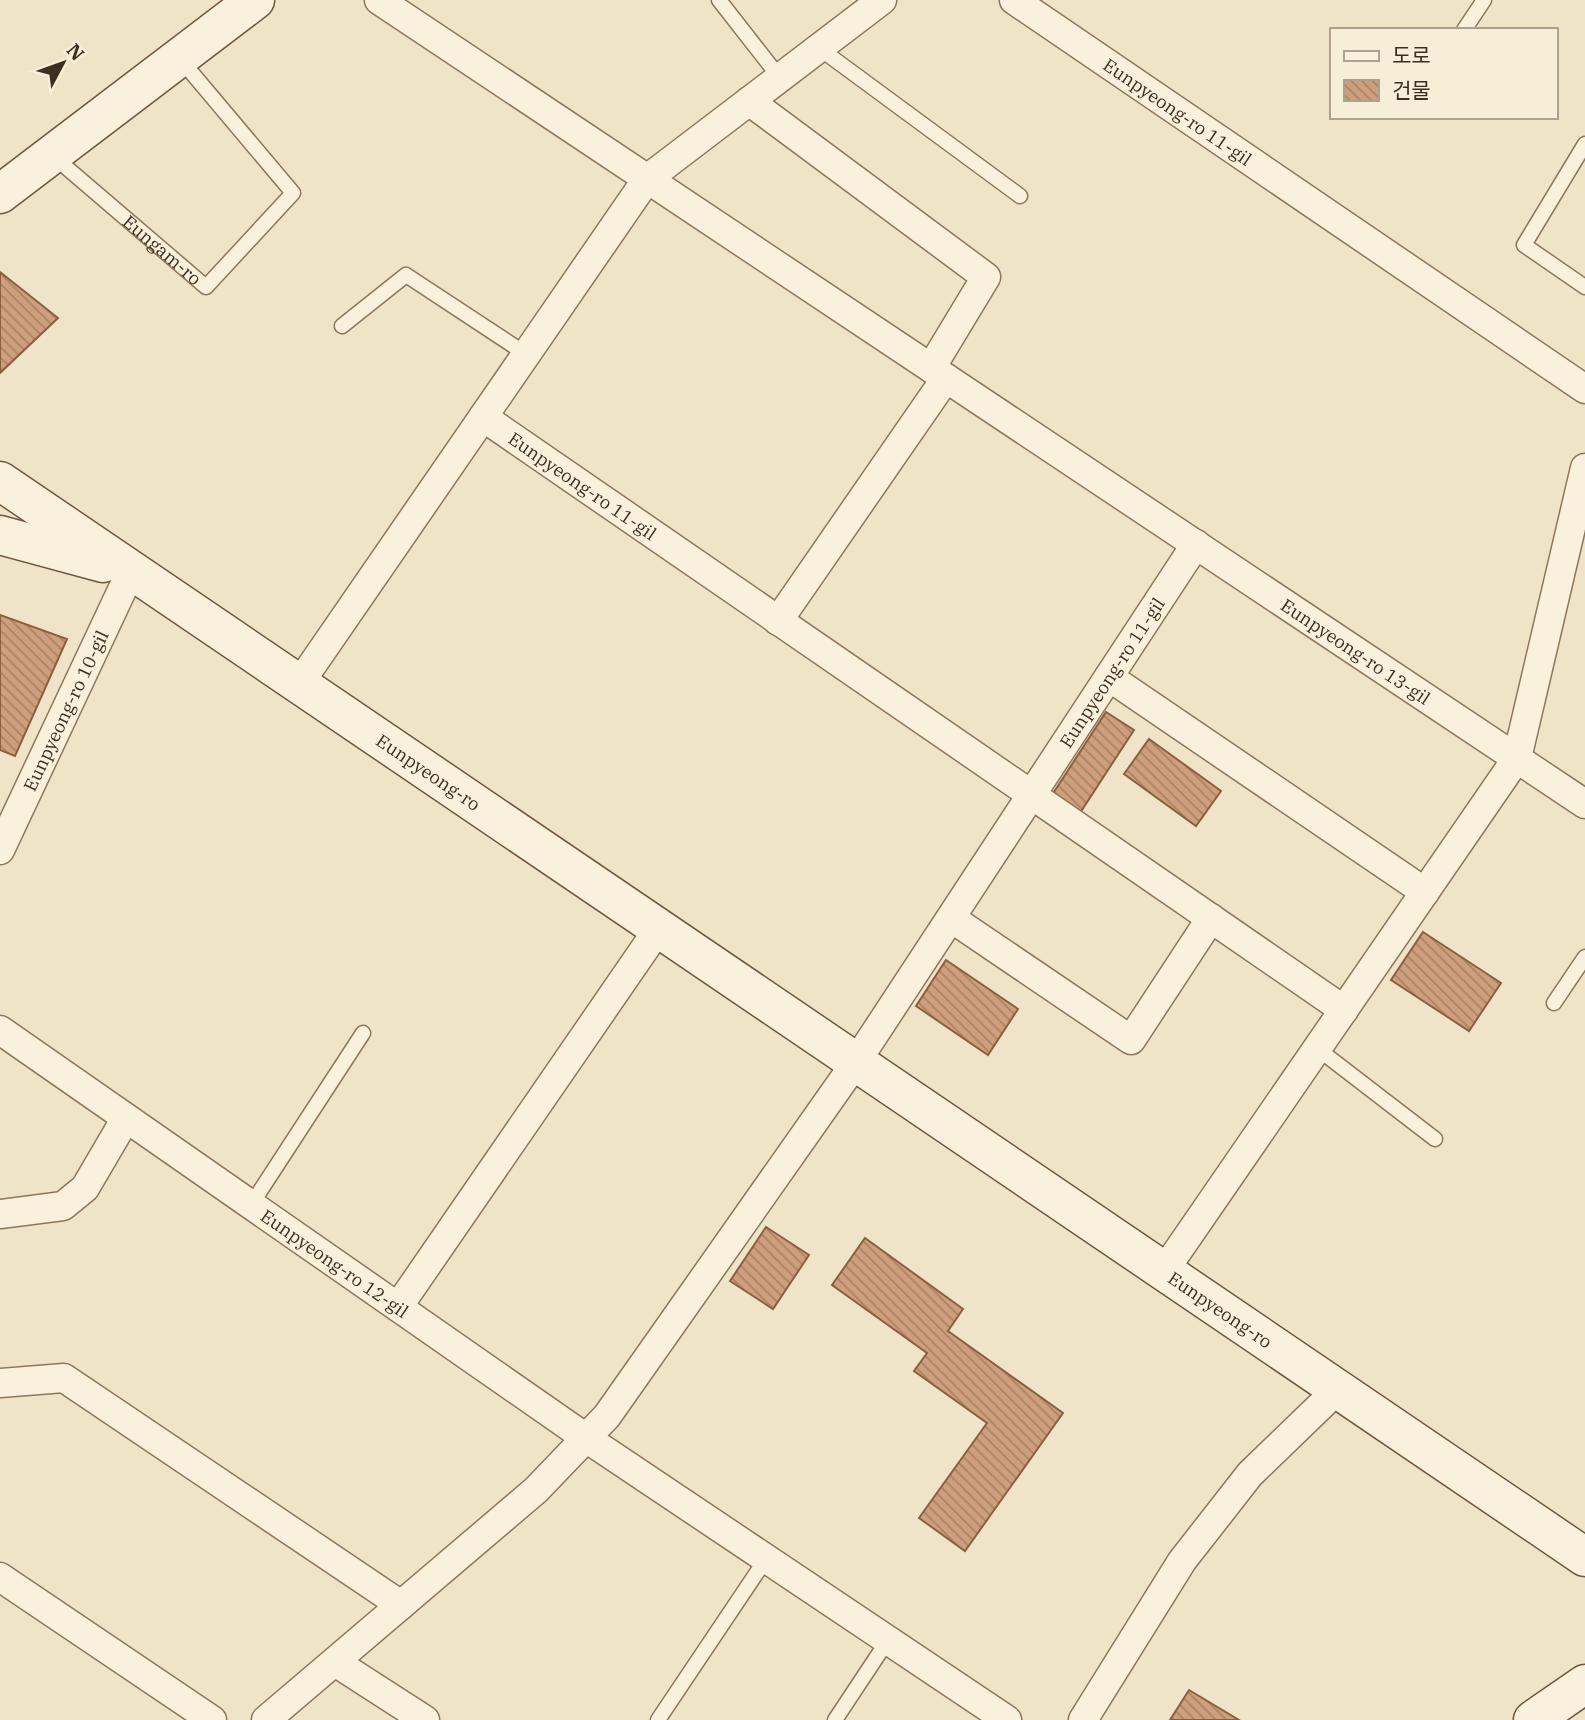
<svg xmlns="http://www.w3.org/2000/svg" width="1585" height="1720" viewBox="0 0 1585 1720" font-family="'IBM Plex Serif','Noto Sans KR',serif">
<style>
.building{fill:url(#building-back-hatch);stroke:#8d5f41;stroke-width:2}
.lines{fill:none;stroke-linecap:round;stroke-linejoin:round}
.lane-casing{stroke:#8d765c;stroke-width:17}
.street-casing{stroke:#8d765c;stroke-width:31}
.secondary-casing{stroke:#6f573f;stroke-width:41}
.lane{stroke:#faf1dc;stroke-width:14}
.street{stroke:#faf1dc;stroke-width:28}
.secondary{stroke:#faf1dc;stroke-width:38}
.labels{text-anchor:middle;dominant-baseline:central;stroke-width:6;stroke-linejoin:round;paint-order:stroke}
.street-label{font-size:18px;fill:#3d2e20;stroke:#f7eed8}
</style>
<defs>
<pattern id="building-back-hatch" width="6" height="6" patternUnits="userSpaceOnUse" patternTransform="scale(1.75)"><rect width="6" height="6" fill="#cf9f7d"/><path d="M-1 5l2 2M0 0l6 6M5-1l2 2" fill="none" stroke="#a98266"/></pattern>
</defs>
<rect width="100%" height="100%" fill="#f0e4c8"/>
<g class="building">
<polygon points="0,272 58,318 0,373"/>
<polygon points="0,615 67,639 15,756 0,750"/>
<polygon points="1106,712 1134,730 1078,816 1050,798"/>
<polygon points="1149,739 1221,791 1196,826 1124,774"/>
<polygon points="1423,932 1501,983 1469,1031 1391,980"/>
<polygon points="946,960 1018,1009 988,1055 916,1006"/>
<polygon points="766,1227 809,1255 773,1309 730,1281"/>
<polygon points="865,1238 963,1309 948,1331 1063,1413 965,1551 919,1518 987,1423 914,1371 927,1353 832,1285"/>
<polygon points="1189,1690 1239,1720 1170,1720"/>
</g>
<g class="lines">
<g class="lane-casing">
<g id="lane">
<polyline points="719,0 780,78"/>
<polyline points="1464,30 1484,0"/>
<polyline points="819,48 1020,196"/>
<polyline points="1585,144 1524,245 1585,287"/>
<path id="s1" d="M53,156L206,287L293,193L181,60"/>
<polyline points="342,326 406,275 526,354"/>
<polyline points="1554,1003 1585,957"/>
<polyline points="1318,1049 1435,1139"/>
<polyline points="251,1205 363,1033"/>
<polyline points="658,1720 766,1559"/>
<polyline points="835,1720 888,1640"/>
</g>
</g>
<g class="street-casing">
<g id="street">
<path id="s2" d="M379,0L1585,804"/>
<path id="s3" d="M1014,0L1585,389"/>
<polyline points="749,101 986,277 931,368"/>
<path id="s4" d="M483,417L1344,1010"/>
<polyline points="778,621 946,378"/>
<polyline points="1109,677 1425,892"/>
<polyline points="299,684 647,179 882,0"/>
<path id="s5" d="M0,850L131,571"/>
<polyline points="951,918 1131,1040 1211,918"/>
<path id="s6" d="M0,1030L586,1438L1007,1720"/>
<polyline points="0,1214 63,1206 85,1188 126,1118"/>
<polyline points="1164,1271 1517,758 1585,468"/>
<polyline points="398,1307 659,928"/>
<polyline points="0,1383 64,1378 401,1605"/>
<polyline points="0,1577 212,1720"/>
<polyline points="335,1662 425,1720"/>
<path id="s7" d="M266,1720L536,1490L607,1416L856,1062L1196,544"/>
<polyline points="1083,1720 1182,1561 1250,1474 1338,1389"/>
</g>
</g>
<g class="secondary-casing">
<g id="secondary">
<polyline points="0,194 255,0"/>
<path id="s8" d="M0,481L1585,1557"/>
<polyline points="0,535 103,563"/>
<polyline points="1533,1720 1585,1684"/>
</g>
</g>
<use href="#lane" class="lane"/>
<use href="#street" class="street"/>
<use href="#secondary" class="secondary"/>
</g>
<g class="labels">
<g class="street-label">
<text stroke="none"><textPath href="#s3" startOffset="198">Eunpyeong-ro 11-gil</textPath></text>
<text stroke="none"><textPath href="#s1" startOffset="144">Eungam-ro</textPath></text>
<text stroke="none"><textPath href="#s4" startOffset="121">Eunpyeong-ro 11-gil</textPath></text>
<text stroke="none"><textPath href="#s2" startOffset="1174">Eunpyeong-ro 13-gil</textPath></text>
<text stroke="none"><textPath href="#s7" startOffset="1356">Eunpyeong-ro 11-gil</textPath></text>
<text stroke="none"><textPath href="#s5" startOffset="154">Eunpyeong-ro 10-gil</textPath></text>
<text stroke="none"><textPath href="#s8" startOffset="518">Eunpyeong-ro</textPath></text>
<text stroke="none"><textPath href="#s6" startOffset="408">Eunpyeong-ro 12-gil</textPath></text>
<text stroke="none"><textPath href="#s8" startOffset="1475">Eunpyeong-ro</textPath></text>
</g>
</g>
<rect x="1330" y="28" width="228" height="91" fill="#f7eed8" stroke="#ada18e" stroke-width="2"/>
<rect x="1344" y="51" width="35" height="10" fill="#faf1dc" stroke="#ada18e" stroke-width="2"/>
<text x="1392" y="63" font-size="21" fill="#3d2e20">도로</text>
<rect x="1344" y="80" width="35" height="21" fill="url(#building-back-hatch)" stroke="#ada18e" stroke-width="2"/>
<text x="1392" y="98" font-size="21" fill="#3d2e20">건물</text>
<g transform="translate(63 63) rotate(49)" stroke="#f7eed8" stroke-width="5" paint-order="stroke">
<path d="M0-5L12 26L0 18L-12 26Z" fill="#3d2e20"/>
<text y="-10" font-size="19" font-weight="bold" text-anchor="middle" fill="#3d2e20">N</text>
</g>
</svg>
